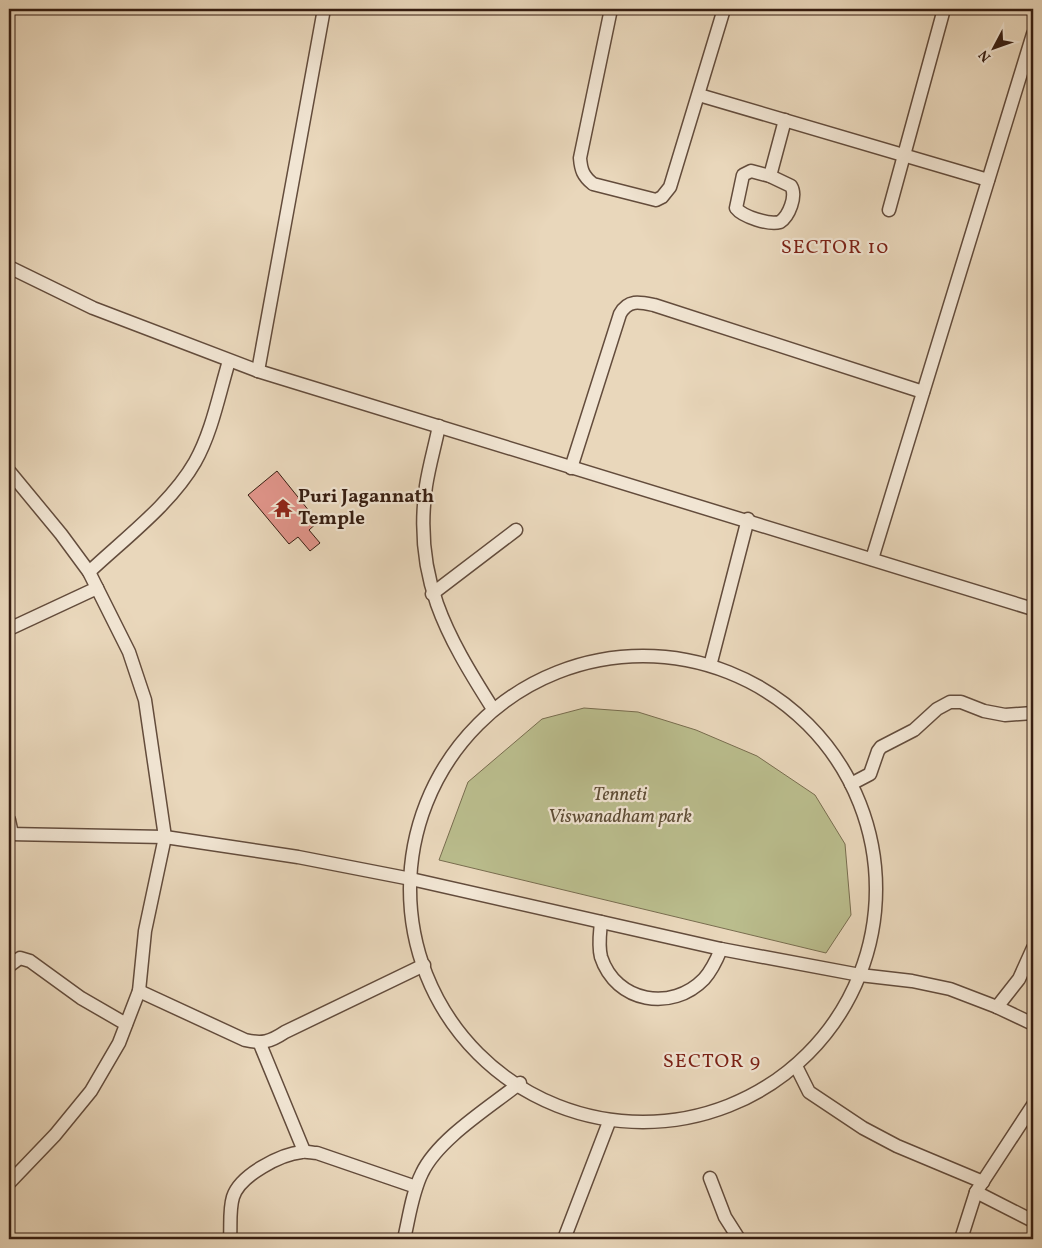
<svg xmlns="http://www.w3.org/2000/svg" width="1042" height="1248" viewBox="0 0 1042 1248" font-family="Vollkorn,serif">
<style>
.green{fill:#babd8d;stroke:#786d4f}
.building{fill:#e1958b;stroke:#361d11}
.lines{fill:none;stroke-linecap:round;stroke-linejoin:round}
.minor-casing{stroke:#634c3c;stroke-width:15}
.minor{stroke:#f1e5d3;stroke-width:12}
.labels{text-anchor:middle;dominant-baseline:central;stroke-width:4.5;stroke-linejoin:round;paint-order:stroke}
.poi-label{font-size:19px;font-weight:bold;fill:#361d11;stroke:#f1e5d3;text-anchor:start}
.park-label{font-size:19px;font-style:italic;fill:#5e4d36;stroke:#f1e5d3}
.neighbourhood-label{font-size:20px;letter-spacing:1px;fill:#7a1f14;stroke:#f1e5d3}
</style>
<rect width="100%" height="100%" fill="#e9d7bb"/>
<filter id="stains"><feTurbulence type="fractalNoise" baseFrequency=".004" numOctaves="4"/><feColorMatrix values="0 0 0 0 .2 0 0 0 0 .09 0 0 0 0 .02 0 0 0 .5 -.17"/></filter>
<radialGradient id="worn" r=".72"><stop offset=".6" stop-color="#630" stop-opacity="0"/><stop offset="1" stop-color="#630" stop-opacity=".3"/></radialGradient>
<polygon class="green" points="584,708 638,712 696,730 757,756 815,795 845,844 851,915 826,953 439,860 468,782 542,719"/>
<polygon class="building" points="277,471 318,522 309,530 320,543 310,551 298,537 289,544 248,495"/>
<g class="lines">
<g class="minor-casing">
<g id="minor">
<path d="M611,9L580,158C581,170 583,176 593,184L656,200L662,197L670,187L724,9"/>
<polyline points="699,95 988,180"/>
<path d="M751,171L770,176L791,186C797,196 789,216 780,222C769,225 743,217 736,208L743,175Z"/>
<polyline points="770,176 785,120"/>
<polyline points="889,210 944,9"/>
<polyline points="9,267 93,308 258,371 1033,609"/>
<polyline points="258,371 324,9"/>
<path d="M439,426C435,446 429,466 426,486C413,577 446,635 493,709"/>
<path d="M571,468L620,314C628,299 640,302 654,305L923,392"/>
<polyline points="9,471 61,534 89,572 129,652 145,700 165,837 145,931 139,991 119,1043 91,1091 55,1135 9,1183"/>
<polyline points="872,559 1033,34"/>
<path d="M89,572C124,539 171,504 195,462C212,432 219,394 229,361"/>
<polyline points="432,594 516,530"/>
<polyline points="9,629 97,588"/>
<circle cx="643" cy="889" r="233"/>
<polyline points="711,662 748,519"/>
<polyline points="851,784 870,774 878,751 881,747 914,730 937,709 950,702 961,702 984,711 1005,715 1033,713"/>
<polyline points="9,820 12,834"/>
<polyline points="9,834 165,837 298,857 411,879 721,949 860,975 912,981 950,989 997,1007 1033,1024"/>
<path d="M601,922C600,934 598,945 601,957C616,1003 672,1012 704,979C712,970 717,959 721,949"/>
<polyline points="9,966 20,958 30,961 81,998 126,1024"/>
<path d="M139,991L245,1040C262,1044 270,1042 285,1032L424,965"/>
<polyline points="997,1007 1019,979 1033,948"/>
<polyline points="260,1044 304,1151"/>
<polyline points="796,1066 809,1092 863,1128 897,1146 983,1182"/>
<polyline points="710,1178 725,1217 739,1239"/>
<polyline points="976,1192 1033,1221"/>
<path d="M230,1239C231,1226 229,1210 233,1197C240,1175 281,1154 302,1152C307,1151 312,1153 317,1153L416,1187"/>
<path d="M404,1239C409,1218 412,1193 422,1173C438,1139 490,1107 520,1083"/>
<polyline points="564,1239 609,1122"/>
<polyline points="961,1239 976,1192 1033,1105"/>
</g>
</g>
<use href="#minor" class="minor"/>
</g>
<defs>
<g id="temple-bare" transform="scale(1.5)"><path d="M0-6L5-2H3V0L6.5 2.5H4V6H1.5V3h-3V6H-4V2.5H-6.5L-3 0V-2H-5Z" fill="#8f2418" stroke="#f1e5d3" stroke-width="2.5" paint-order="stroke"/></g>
</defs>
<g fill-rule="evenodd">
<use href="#temple-bare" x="283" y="508"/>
</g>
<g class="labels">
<g class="poi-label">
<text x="298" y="497">Puri Jagannath<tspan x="298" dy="22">Temple</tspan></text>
</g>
<g class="park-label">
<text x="620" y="795">Tenneti<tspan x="620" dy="22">Viswanadham park</tspan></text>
</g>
<g class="neighbourhood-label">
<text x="835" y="248">SECTOR 10</text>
<text x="712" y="1062">SECTOR 9</text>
</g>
</g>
<rect width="1042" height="1248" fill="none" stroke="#e9d7bb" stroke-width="30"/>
<rect x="10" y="10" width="1022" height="1228" fill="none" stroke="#361d11" stroke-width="2.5"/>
<rect x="15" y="15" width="1012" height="1218" fill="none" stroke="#361d11"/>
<g transform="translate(994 48) rotate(229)" stroke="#f1e5d3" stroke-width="4" paint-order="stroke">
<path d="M0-4L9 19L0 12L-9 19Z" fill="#361d11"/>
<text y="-8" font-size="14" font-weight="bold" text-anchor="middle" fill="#361d11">N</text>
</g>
<rect width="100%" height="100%" filter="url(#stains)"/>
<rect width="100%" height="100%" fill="url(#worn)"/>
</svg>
